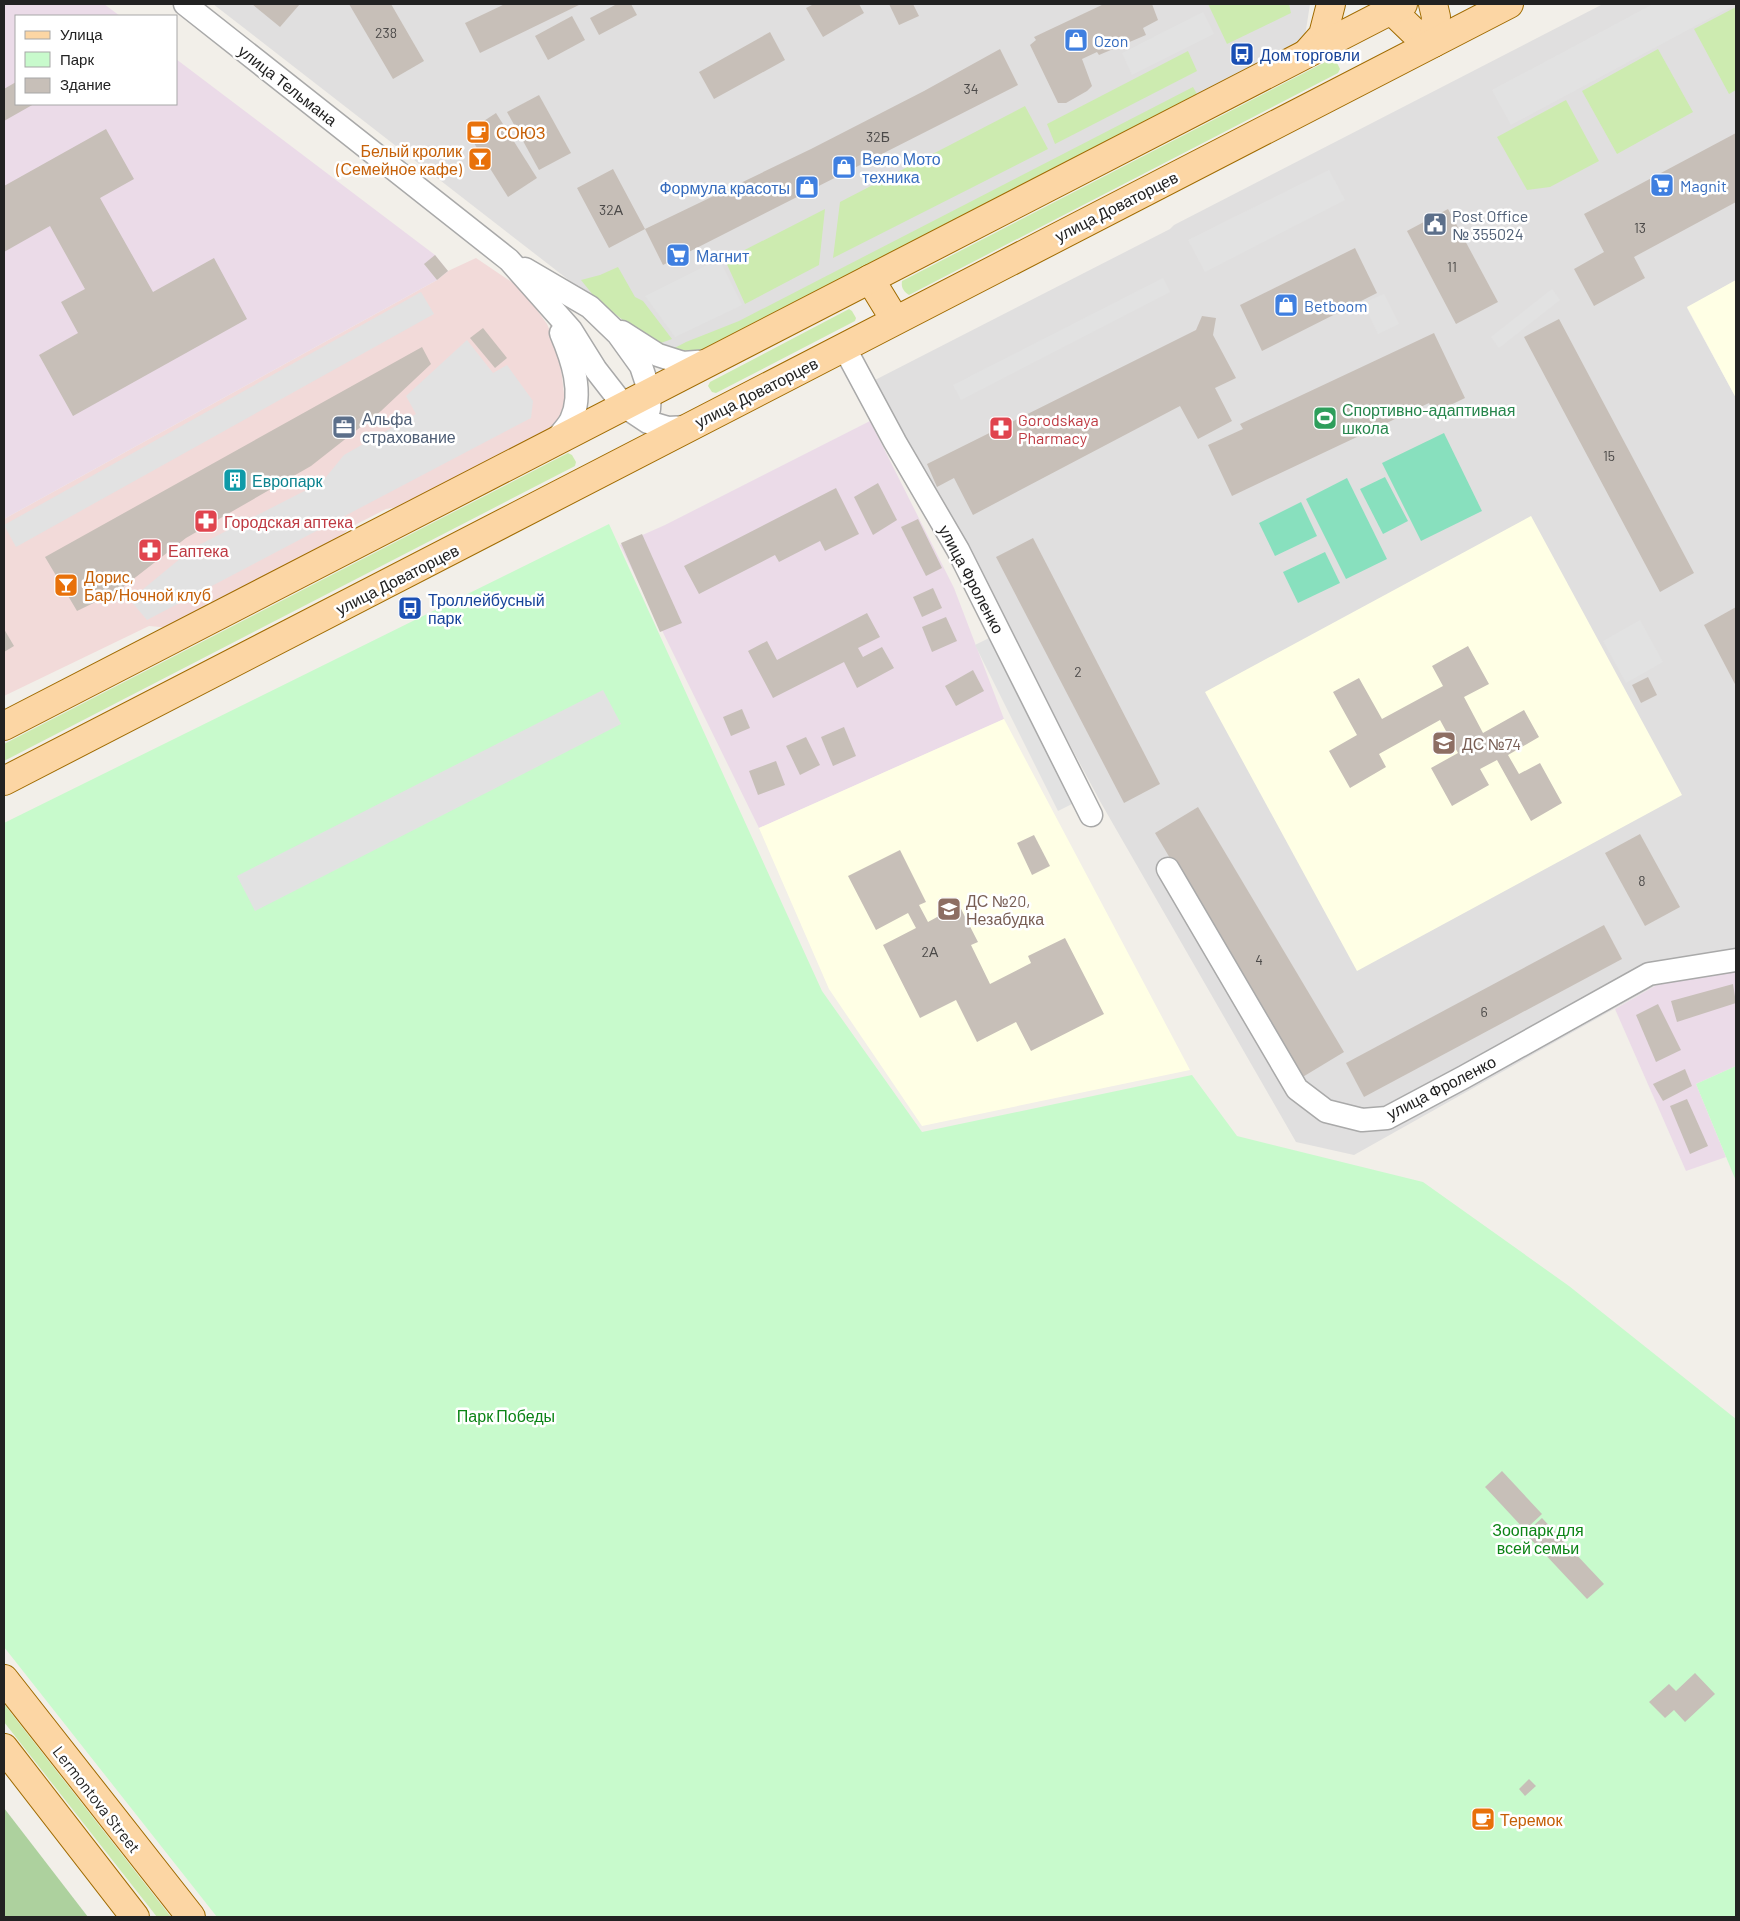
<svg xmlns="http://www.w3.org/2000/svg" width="1740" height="1921" viewBox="0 0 1740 1921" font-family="Barlow,sans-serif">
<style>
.residential{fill:#e0dfdf}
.commercial{fill:#f2dad9}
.industrial{fill:#ebdbe8}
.education{fill:#ffffe5}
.grass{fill:#cdebb0}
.forest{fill:#add19e}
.park{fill:#c8facc}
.pitch{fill:#88e0be}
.parking{fill:#e2e2e2}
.building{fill:#c7bfb8}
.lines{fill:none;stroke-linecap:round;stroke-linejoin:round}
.minor-casing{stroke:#a9a9a9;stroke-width:25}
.major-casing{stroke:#a06b00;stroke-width:30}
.minor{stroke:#fff;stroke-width:22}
.major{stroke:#fcd6a4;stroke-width:28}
.labels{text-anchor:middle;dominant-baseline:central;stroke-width:5;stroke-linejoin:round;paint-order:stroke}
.number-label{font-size:14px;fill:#4b4948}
.shop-label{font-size:16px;fill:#366cbe;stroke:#fff;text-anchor:start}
.transit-label{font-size:16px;fill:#164399;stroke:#fff;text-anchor:start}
.street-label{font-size:16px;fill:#222;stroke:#fff}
.food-label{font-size:16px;fill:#c56008;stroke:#fff;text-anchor:start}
.service-label{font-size:16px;fill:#4e5e75;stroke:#fff;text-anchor:start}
.leisure-label{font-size:16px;fill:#27864d;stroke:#fff;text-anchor:start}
.health-label{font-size:16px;fill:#be3a42;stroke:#fff;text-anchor:start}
.culture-label{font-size:16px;fill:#0d838f;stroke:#fff;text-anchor:start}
.education-label{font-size:16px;fill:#785e54;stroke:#fff;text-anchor:start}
.park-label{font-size:16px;fill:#0c8416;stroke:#fff}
</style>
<rect width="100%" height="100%" fill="#f2efe9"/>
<g class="residential">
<polygon points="213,4 1310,4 1305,36 1297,49 713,350 667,352 588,295"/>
<polygon points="1603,4 1736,4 1736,280 1687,308 1736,398 1736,972 1662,982 1354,1155 1296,1142 1101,803 875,380 1170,229 1174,225"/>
</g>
<polygon class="commercial" points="476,258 522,289 547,324 557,347 562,376 565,403 561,420 554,431 413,504 386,509 351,527 328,548 182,629 149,626 4,696 4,519 437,280 448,271"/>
<g class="industrial">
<polygon points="4,4 104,4 120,16 16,16 16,104 176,104 176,59 435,255 448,271 437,280 4,519"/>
<polygon points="870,421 954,588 1004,719 759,828 620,545 665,525"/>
<polygon points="1736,972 1736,1066 1696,1084 1726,1157 1686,1171 1615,1009 1662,982"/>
</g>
<g class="education">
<polygon points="1736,280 1736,398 1687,307"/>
<polygon points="1531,516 1682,795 1357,971 1205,692"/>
<polygon points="1004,719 1190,1070 922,1126 829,989 759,828"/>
</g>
<g class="grass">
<polygon points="1208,4 1289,4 1291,13 1227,44"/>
<polygon points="1736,7 1736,90 1729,94 1694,29"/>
<polygon points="1658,49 1693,112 1617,154 1582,91"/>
<polygon points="1188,51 1197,71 1055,144 1047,124"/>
<path d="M1331,59L1336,61L1340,69L1338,73L909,295C903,291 901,287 902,281Z"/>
<polygon points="1193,87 1198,96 701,356 667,352 686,342 739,321"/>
<polygon points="1566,100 1599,161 1550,187 1527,190 1497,137"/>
<polygon points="1025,106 1048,149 833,258 840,202"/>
<polygon points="825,209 819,265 745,304 725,260"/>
<polygon points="618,267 635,297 643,301 672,339 658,344 632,327 597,300 581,280 600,275"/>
<polygon points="849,309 852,311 856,318 855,321 716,393 712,392 708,386 710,382"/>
<polygon points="568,453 572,455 576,462 575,466 4,761 4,744"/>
<polygon points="4,1704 171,1917 157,1917 4,1722"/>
</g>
<polygon class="forest" points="4,1808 88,1917 4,1917"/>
<g class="park">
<polygon points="609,524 822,991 922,1132 1192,1075 1237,1136 1423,1182 1569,1286 1736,1419 1736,1917 217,1917 4,1647 4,823"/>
<polygon points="1736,1066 1736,1181 1696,1084"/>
</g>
<g class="pitch">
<polygon points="1444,433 1482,511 1421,541 1382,463"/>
<polygon points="1385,477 1408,521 1383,534 1360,489"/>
<polygon points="1347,478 1387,559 1346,579 1306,499"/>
<polygon points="1301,502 1317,536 1275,556 1259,523"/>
<polygon points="1325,552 1340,583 1298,603 1283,572"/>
</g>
<g class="parking">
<polygon points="1653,4 1736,4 1511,125 1492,90"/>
<polygon points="1203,12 1214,34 1132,75 1122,53"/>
<polygon points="1329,170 1345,200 1205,272 1188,240"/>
<polygon points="719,259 742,305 675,337 645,296"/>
<polygon points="1163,278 1170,292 961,400 953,385"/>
<polygon points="1552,289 1560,300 1499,348 1491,337"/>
<polygon points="421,292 434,314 16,547 4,525"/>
<polygon points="1384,294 1399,324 1378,334 1363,303"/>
<polygon points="467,340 493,373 507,365 533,401 531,418 147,620 130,600 193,548 322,482 344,455 416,414 406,396"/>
<polygon points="1640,620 1663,662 1626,683 1603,641"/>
<polygon points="993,636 1076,802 1058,811 975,645"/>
<polygon points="603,690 621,724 255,911 237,876"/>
</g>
<g class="building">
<polygon points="252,4 300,4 280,27"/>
<polygon points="349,4 391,4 424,61 393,79"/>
<polygon points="505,4 581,4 480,53 465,23"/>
<polygon points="617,4 631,4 637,15 599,35 590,18"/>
<polygon points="814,4 859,4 864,13 823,37 806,8"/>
<polygon points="889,4 913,4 919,16 899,25"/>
<polygon points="1104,4 1152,4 1158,20 1143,28 1146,35 1099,55 1097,52 1082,59 1092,86 1087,91 1066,103 1058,103 1030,45 1036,40 1034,37"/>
<polygon points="572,16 585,40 548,60 535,36"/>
<polygon points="770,32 785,60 714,99 699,72"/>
<polygon points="1000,49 1018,85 663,265 645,229 609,248 577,188 613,169 645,229 811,149 924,91"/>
<polygon points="16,82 16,104 34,104 4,121 4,89"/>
<polygon points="539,95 571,153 539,170 507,112"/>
<polygon points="496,113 537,178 508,197 467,132"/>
<polygon points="106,129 134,179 100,198 153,292 214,258 247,319 73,416 39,355 78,333 61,302 85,289 50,226 4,252 4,186"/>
<polygon points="1736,133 1736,202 1634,257 1645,278 1594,306 1574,269 1604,252 1584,214"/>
<polygon points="1448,209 1498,302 1456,324 1407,231"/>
<polygon points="1355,248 1377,293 1262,351 1240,305"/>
<polygon points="435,255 448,271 437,280 424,264"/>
<polygon points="1202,316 1216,318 1213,335 1236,378 1215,388 1232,421 1198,439 1180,406 973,515 954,478 937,487 927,464 1196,330"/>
<polygon points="1559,319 1694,573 1660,592 1524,337"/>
<polygon points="483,328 507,358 495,368 470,338"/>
<polygon points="1434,333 1465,398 1434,413 1429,403 1232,496 1208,445 1243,429 1240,424"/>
<polygon points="422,347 431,364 381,411 311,466 186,538 118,591 77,611 45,557"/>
<polygon points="878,483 897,520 873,535 854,497"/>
<polygon points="836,488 859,534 825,551 820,541 779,562 775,555 699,594 684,566"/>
<polygon points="918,519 942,568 926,576 901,527"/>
<polygon points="642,534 682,623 660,632 621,543"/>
<polygon points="1033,538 1160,784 1124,803 996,557"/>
<polygon points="933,588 942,608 922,617 913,597"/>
<polygon points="1736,607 1736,686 1704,625"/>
<polygon points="867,613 880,637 858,648 863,657 882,647 894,668 857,688 844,662 773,698 748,651 767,641 777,660"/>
<polygon points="946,617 957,641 932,652 922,627"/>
<polygon points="4,629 14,646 4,652"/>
<polygon points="1468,646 1489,684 1464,697 1483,733 1524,710 1539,737 1508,755 1519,774 1540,763 1562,803 1531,821 1497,760 1480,769 1489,785 1452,806 1431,768 1458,753 1440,720 1379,754 1386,767 1350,788 1329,751 1357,735 1333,692 1359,678 1382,719 1443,686 1432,666"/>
<polygon points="973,670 984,691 956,706 945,686"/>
<polygon points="1648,677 1657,695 1641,703 1632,685"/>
<polygon points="742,709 750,728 731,736 723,717"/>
<polygon points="844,727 856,756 833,766 821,737"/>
<polygon points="806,737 820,765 800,775 786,746"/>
<polygon points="776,761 785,785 758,795 749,771"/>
<polygon points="1198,807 1344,1052 1301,1078 1155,833"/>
<polygon points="1640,834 1680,907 1645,926 1605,853"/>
<polygon points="1034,835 1050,866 1032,875 1017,843"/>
<polygon points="900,850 926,902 919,905 928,922 959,905 978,942 971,945 990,984 1031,963 1028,956 1065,938 1104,1014 1031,1051 1016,1022 977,1042 956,1000 920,1018 883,945 916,928 908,913 876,930 848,876"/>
<polygon points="1604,925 1622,959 1364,1097 1346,1063"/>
<polygon points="1733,984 1736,1003 1677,1022 1671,1001"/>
<polygon points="1658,1004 1681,1050 1656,1062 1636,1015"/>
<polygon points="1685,1069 1692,1086 1663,1101 1653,1084"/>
<polygon points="1687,1099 1708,1146 1690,1154 1670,1106"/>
<polygon points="1502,1471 1542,1514 1525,1530 1485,1487"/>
<polygon points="1542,1518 1604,1584 1587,1599 1525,1533"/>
<polygon points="1695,1673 1715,1694 1685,1722 1674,1710 1665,1718 1649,1702 1669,1684 1676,1691"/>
<polygon points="1529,1779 1536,1786 1525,1796 1519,1789"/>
</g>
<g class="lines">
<g class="minor-casing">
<g id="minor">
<polyline points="185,4 509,260 571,330 596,370 624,406 648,422 668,428 688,427"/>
<polyline points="525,269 590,307 618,334 641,366 650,393 649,409"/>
<polyline points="622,332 658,355 683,363 709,361"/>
<polyline points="844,347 895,442 958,550 1091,815"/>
<path d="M554,442C559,435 567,428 571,420C584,393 572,359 561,333"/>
<polyline points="1168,869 1297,1089 1326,1111 1362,1120 1387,1118 1464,1077 1649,974 1736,960"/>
</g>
</g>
<g class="major-casing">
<g id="major">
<polyline points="1385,4 1413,31 1433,43"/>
<polyline points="1433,4 1436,17 1433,43"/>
<polyline points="1307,53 1323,35 1331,4"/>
<polyline points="870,279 895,320"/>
<polyline points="4,726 1403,4"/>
<polyline points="4,781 1509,4"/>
<polyline points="4,1679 191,1917"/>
<polyline points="4,1748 135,1917"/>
</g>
</g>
<use href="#minor" class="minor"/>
<use href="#major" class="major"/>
</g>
<defs>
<g id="shop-square" transform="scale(1.25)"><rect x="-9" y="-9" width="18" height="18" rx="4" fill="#3f7fe0" stroke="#fff"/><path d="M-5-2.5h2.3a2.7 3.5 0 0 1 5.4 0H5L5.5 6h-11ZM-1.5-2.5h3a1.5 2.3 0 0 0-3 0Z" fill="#fff"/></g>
<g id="bus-square" transform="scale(1.25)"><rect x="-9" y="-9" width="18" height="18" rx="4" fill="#1a4fb4" stroke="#fff"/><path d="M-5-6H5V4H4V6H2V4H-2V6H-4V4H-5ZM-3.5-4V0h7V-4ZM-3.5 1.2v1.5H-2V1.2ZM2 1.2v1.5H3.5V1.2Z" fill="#fff"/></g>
<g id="cafe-square" transform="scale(1.25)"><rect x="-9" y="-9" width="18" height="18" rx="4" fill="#e8710a" stroke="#fff"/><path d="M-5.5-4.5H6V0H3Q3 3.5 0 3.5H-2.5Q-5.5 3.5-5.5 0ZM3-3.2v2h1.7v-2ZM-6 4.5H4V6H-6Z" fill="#fff"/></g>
<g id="bar-square" transform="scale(1.25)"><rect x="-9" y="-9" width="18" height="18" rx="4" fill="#e8710a" stroke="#fff"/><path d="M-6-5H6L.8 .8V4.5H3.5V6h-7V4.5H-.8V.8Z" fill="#fff"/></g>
<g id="supermarket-square" transform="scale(1.25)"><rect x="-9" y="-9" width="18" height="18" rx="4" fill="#3f7fe0" stroke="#fff"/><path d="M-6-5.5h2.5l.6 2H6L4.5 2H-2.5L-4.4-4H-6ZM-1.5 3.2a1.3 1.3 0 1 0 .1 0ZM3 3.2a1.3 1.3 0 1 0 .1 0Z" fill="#fff"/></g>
<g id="civic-square" transform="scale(1.25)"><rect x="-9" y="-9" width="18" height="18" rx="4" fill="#5c6f8a" stroke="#fff"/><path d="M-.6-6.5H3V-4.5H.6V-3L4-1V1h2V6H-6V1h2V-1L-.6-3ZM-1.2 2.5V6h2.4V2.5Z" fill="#fff"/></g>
<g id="stadium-square" transform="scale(1.25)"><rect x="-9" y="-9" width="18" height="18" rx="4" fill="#2e9e5b" stroke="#fff"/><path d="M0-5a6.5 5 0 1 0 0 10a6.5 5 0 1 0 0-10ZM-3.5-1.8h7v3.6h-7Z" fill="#fff"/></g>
<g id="office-square" transform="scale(1.25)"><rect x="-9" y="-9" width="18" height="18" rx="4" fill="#5c6f8a" stroke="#fff"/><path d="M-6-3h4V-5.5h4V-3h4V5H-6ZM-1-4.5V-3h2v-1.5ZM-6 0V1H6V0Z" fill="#fff"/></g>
<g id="pharmacy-square" transform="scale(1.25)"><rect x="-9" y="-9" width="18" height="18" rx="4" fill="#e0444e" stroke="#fff"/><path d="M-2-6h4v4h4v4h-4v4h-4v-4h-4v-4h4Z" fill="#fff"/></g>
<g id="building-square" transform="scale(1.25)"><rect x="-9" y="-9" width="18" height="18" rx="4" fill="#0f9aa8" stroke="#fff"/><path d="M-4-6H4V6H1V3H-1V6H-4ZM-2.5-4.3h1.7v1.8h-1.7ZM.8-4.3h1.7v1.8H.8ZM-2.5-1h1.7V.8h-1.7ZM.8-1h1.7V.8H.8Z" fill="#fff"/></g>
<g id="school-square" transform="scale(1.25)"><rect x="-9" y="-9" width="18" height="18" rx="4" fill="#8d6e63" stroke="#fff"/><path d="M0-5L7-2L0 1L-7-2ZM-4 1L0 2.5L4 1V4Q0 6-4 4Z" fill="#fff"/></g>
</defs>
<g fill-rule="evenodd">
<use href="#shop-square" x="1076" y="40"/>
<use href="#bus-square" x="1242" y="54"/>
<use href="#cafe-square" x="478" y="132"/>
<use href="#bar-square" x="480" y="159"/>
<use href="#shop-square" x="844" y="167"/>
<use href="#supermarket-square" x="1662" y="185"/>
<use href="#shop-square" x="807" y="187"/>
<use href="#civic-square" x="1435" y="224"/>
<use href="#supermarket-square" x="678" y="255"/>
<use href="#shop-square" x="1286" y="305"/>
<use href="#stadium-square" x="1325" y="418"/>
<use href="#office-square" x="344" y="427"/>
<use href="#pharmacy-square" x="1001" y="428"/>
<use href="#building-square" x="235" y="480"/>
<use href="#pharmacy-square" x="206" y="521"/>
<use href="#pharmacy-square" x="150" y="550"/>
<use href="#bar-square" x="66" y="585"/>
<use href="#bus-square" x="410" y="608"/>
<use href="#school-square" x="1444" y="743"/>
<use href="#school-square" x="949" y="909"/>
<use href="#cafe-square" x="1483" y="1819"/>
</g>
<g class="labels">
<g class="number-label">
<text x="386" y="32">238</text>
<text x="971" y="88">34</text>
<text x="878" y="136">32Б</text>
<text x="611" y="209">32А</text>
<text x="1640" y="227">13</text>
<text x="1452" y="266">11</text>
<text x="1609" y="455">15</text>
<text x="1078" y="671">2</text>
<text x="1642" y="880">8</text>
<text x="930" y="951">2А</text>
<text x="1259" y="959">4</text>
<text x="1484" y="1011">6</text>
</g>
<g class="shop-label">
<text x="1094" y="40">Ozon</text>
<text x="862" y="158">Вело Мото<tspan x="862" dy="18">техника</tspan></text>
<text x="1680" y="185">Magnit</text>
<text x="790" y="187" text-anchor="end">Формула красоты</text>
<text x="696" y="255">Магнит</text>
<text x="1304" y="305">Betboom</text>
</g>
<g class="transit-label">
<text x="1260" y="54">Дом торговли</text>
<text x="428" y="599">Троллейбусный<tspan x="428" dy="18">парк</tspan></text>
</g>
<g class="street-label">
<text transform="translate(288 85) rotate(38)">улица Тельмана</text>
<text transform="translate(1116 206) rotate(-27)">улица Доваторцев</text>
<text transform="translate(756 392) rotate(-27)">улица Доваторцев</text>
<text transform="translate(397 579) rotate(-27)">улица Доваторцев</text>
<text transform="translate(972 579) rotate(62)">улица Фроленко</text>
<text transform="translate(1441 1087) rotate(-27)">улица Фроленко</text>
<text transform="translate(97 1799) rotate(52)">Lermontova Street</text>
</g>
<g class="food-label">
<text x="496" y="132">СОЮЗ</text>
<text x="462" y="150" text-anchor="end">Белый кролик<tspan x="462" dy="18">(Семейное кафе)</tspan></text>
<text x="84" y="576">Дорис,<tspan x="84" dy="18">Бар/Ночной клуб</tspan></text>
<text x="1500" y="1819">Теремок</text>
</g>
<g class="service-label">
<text x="1452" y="215">Post Office<tspan x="1452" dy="18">№ 355024</tspan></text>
<text x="362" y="418">Альфа<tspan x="362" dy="18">страхование</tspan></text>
</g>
<g class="leisure-label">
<text x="1342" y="409">Спортивно-адаптивная<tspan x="1342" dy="18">школа</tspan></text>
</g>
<g class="health-label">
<text x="1018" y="419">Gorodskaya<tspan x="1018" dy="18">Pharmacy</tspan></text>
<text x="224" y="521">Городская аптека</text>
<text x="168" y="550">Еаптека</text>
</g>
<g class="culture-label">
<text x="252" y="480">Европарк</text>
</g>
<g class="education-label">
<text x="1462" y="743">ДС №74</text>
<text x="966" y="900">ДС №20,<tspan x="966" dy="18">Незабудка</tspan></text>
</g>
<g class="park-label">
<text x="506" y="1415">Парк Победы</text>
<text x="1538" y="1529">Зоопарк для<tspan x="1538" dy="18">всей семьи</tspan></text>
</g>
</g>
<rect width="1740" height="1921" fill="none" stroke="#222222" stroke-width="10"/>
<rect x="15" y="15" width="162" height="90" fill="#ffffff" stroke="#a7a7a7"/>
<rect x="25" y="31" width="25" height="8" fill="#fcd6a4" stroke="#a7a7a7"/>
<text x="60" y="40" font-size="15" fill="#222222">Улица</text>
<rect x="25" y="52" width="25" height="15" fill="#c8facc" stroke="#a7a7a7"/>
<text x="60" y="65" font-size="15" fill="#222222">Парк</text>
<rect x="25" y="78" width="25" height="15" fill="#c7bfb8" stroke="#a7a7a7"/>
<text x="60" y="90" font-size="15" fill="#222222">Здание</text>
</svg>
